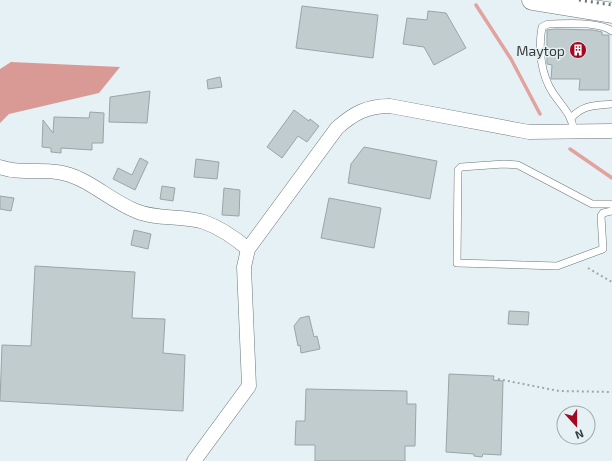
<svg xmlns="http://www.w3.org/2000/svg" width="612" height="461" viewBox="0 0 612 461" font-family="'Exo 2',sans-serif">
<style>
.forest{fill:#d99a96}
.lines{fill:none;stroke-linecap:round;stroke-linejoin:round}
.stream{stroke:#e2a29e;stroke-width:3.5}
.building{fill:#c0ccce;stroke:#9aa5a8}
.service-casing{stroke:#6c7679;stroke-width:8}
.minor-casing{stroke:#6c7679;stroke-width:15}
.secondary-casing{stroke:#6c7679;stroke-width:21}
.path{stroke:#9fa8aa;stroke-width:2;stroke-dasharray:2 3;stroke-linecap:butt}
.service{stroke:#fff;stroke-width:7}
.minor{stroke:#fff;stroke-width:14}
.secondary{stroke:#fff;stroke-width:20}
.rail{stroke:#707779;stroke-width:3;stroke-dasharray:2 4;stroke-linecap:butt}
.labels{text-anchor:middle;dominant-baseline:central;stroke-width:3;stroke-linejoin:round;paint-order:stroke}
.poi-label{font-size:14px;fill:#363b3c;stroke:#e5f1f4;text-anchor:end}
</style>
<rect width="100%" height="100%" fill="#e5f1f4"/>
<polygon class="forest" points="11,62 120,67 99,93 9,114 0,123 0,69"/>
<g class="lines">
<g class="stream">
<polyline points="476,5 511,59 540,114"/>
<polyline points="570,149 612,178"/>
</g>
</g>
<g class="building">
<polygon points="302,6 378,15 373,58 296,48"/>
<polygon points="428,11 446,13 466,48 434,65 424,47 403,44 407,18 427,20"/>
<polygon points="555,29 593,30 602,32 602,35 609,35 609,90 579,90 580,79 551,79 552,65 547,64 547,30"/>
<polygon points="220,77 222,87 208,89 207,80"/>
<polygon points="150,91 147,123 109,122 110,97"/>
<polygon points="294,110 309,121 310,119 319,126 307,142 298,136 282,158 267,147"/>
<polygon points="90,112 104,113 103,143 92,143 92,150 61,148 61,153 51,152 51,148 42,147 43,120 53,133 54,117 89,118"/>
<polygon points="364,147 437,161 430,199 348,183 351,164"/>
<polygon points="140,158 148,162 135,190 113,179 118,168 132,175"/>
<polygon points="196,159 219,162 217,179 194,177"/>
<polygon points="162,186 175,188 173,201 160,199"/>
<polygon points="224,188 240,190 239,216 222,215"/>
<polygon points="0,196 14,198 11,211 0,209"/>
<polygon points="329,198 381,208 374,248 321,238"/>
<polygon points="134,230 151,234 148,249 131,245"/>
<polygon points="35,266 135,272 132,318 165,319 163,353 185,355 183,411 0,401 2,345 31,346"/>
<polygon points="509,311 529,312 528,325 508,324"/>
<polygon points="309,316 314,337 317,336 320,349 301,353 300,345 298,346 294,326 300,318"/>
<polygon points="449,374 494,376 493,380 503,381 501,455 483,454 482,457 474,456 474,454 446,452"/>
<polygon points="306,389 407,391 407,404 416,404 415,446 405,446 405,461 315,461 315,445 295,445 296,421 305,421"/>
</g>
<g class="lines">
<g class="service-casing">
<g id="service">
<path d="M571,118C584,104 595,106 612,104"/>
<path d="M574,131C571,113 563,108 553,93C541,75 538,49 542,27L548,24C566,24 598,21 612,31"/>
<polyline points="612,204 592,204 518,165 504,164 461,167 458,170 457,263 557,266 603,249 601,216 603,213 612,211"/>
</g>
</g>
<g class="minor-casing">
<g id="minor">
<path d="M0,167C19,174 38,169 57,172C87,176 108,200 136,211C157,220 183,215 204,222C221,228 235,238 248,249L244,267L249,386L194,461"/>
<path d="M248,249L337,128C354,113 367,106 390,106L529,132L612,131"/>
</g>
</g>
<g class="secondary-casing">
<polyline id="secondary" points="532,0 612,13"/>
</g>
<g class="path">
<polyline points="588,268 612,282"/>
<polyline points="498,379 559,391 612,392"/>
</g>
<use href="#service" class="service"/>
<use href="#minor" class="minor"/>
<use href="#secondary" class="secondary"/>
<polyline class="rail" points="579,0 612,5"/>
</g>
<defs>
<g id="building-disc" transform="scale(0.9)"><circle r="9.5" fill="#a30721" stroke="#e5f1f4"/><path d="M-4-6H4V6H1V3H-1V6H-4ZM-2.5-4.3h1.7v1.8h-1.7ZM.8-4.3h1.7v1.8H.8ZM-2.5-1h1.7V.8h-1.7ZM.8-1h1.7V.8H.8Z" fill="#fff"/></g>
</defs>
<g fill-rule="evenodd">
<use href="#building-disc" x="578" y="50"/>
</g>
<g class="labels">
<g class="poi-label">
<text x="565" y="50">Maytop</text>
</g>
</g>
<g transform="translate(576 425) rotate(159)"><circle r="19" fill="#e5f1f4" stroke="#9fa8aa"/>
<path d="M0-3L7 15L0 10L-7 15Z" fill="#a30721"/>
<text y="-6" font-size="11" font-weight="bold" text-anchor="middle" fill="#363b3c">N</text>
</g>
</svg>
